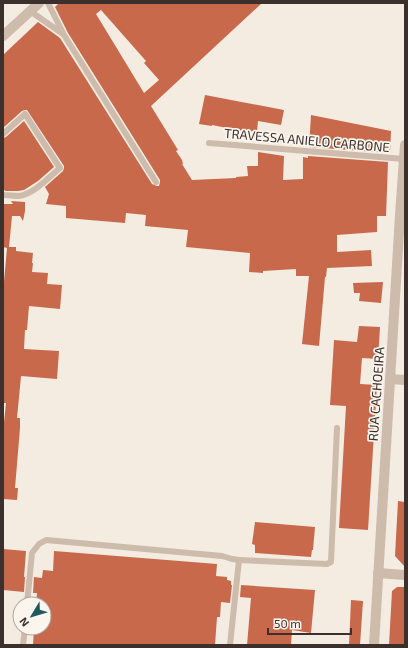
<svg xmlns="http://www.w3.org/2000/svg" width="408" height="648" viewBox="0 0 408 648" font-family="'Exo 2',sans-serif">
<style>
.building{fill:#c8694b;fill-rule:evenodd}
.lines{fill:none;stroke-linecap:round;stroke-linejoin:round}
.service{stroke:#cdbbac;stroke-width:6}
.minor{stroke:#cdbbac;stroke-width:10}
.tertiary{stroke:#cdbbac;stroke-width:10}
.labels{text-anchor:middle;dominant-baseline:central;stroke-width:3.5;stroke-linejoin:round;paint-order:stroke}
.street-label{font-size:13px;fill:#3b302b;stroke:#fbf5ee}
</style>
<rect width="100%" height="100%" fill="#f4ebe1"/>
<g class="building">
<path d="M59,3H262L151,106L178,150L176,151L182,160L183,164H182L192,180L236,178V177L248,176L247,166H258V152L284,156L283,180L303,179V157L308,158V156L388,162L386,216H377V232L337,235V252L371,250L372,266L327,268L326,277H325L319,346L302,344L309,276H296V269L263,271V273L249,272L250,253L186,247L188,230L145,226L146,215L126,213L125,223L66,218V206L46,204L49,194L45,187L63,171L64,168V166L27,110H25L22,111L3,128V55L38,22L60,38L152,184L157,186H159L160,182V180L68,33L55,7ZM101,10L146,61L144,63L159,80L144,93L96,14Z"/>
<polygon points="205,95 284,110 281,125 258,121 257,131 247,132 212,125 212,126 199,124"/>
<polygon points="311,115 391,131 390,153 309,147"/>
<polygon points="24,121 54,167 38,181 24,190 18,191 5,191 3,188 3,138 6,137"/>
<polygon points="11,201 25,202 25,211 23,221 20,216 12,216 9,247 16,247 16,251 33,253 32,263 33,263 32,272 48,273 47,284 62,285 60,309 29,306 27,330 25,330 24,349 59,351 57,379 21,376 17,418 20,418 20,428 15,488 18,488 17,500 3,499 3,432 6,403 3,403 3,293 7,248 3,247 3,204 13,204"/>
<polygon points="383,282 381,303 359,301 360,293 354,293 353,283"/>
<polygon points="359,326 380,327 378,359 362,358 360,384 377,385 368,530 339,528 346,406 330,405 334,340 357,342"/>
<polygon points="398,501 405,502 405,567 395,556"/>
<polygon points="255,522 315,527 313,550 312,550 311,557 255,553 255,545 252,544"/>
<polygon points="3,549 26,551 24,577 25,577 24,592 3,590"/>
<polygon points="54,551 217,564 216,576 227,577 227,580 231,581 231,585 232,585 230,603 221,602 220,617 217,617 215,645 33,645 34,628 44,628 44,604 36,604 37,593 33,593 34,577 42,578 43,570 53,571"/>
<polygon points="241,585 315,590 311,633 292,630 291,645 247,645 251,598 240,597"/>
<polygon points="397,587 405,587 405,645 389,645 392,591"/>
<polygon points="351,600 363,601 360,645 349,645"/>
</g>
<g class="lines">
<g class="service">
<polyline points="48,3 64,35 156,182"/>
<polyline points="30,11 63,34"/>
<path d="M3,134L25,114L60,168C49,177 34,194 19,196C14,196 8,195 3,195"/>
<polyline points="209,143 404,159"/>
<polyline points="239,560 327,564 331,562 337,428"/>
<polyline points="27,604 32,553 39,544 46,540 222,556 232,559 239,560 230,645"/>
<polyline points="23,645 25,628"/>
</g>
<g class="minor">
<polyline points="390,379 405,380"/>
<polyline points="378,573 405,575"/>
</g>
<g class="tertiary">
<polyline points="3,36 39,3"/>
<polyline points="374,645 400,215 405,145"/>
</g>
</g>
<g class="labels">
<g class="street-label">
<text transform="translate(307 140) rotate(5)">TRAVESSA ANIELO CARBONE</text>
<text transform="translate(376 394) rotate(-86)">RUA CACHOEIRA</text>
</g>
</g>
<rect width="408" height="648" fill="none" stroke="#3b302b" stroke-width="8"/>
<g transform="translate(32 616) rotate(232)"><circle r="19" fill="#fbf5ee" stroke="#aea6a0"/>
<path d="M0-3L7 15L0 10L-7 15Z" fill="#1f5a5e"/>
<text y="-6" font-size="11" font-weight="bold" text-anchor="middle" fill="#3b302b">N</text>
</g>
<path d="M268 628v6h83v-6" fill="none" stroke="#3b302b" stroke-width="2"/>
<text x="274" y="628" font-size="12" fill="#3b302b" stroke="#fbf5ee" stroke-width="3" paint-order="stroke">50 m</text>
</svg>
